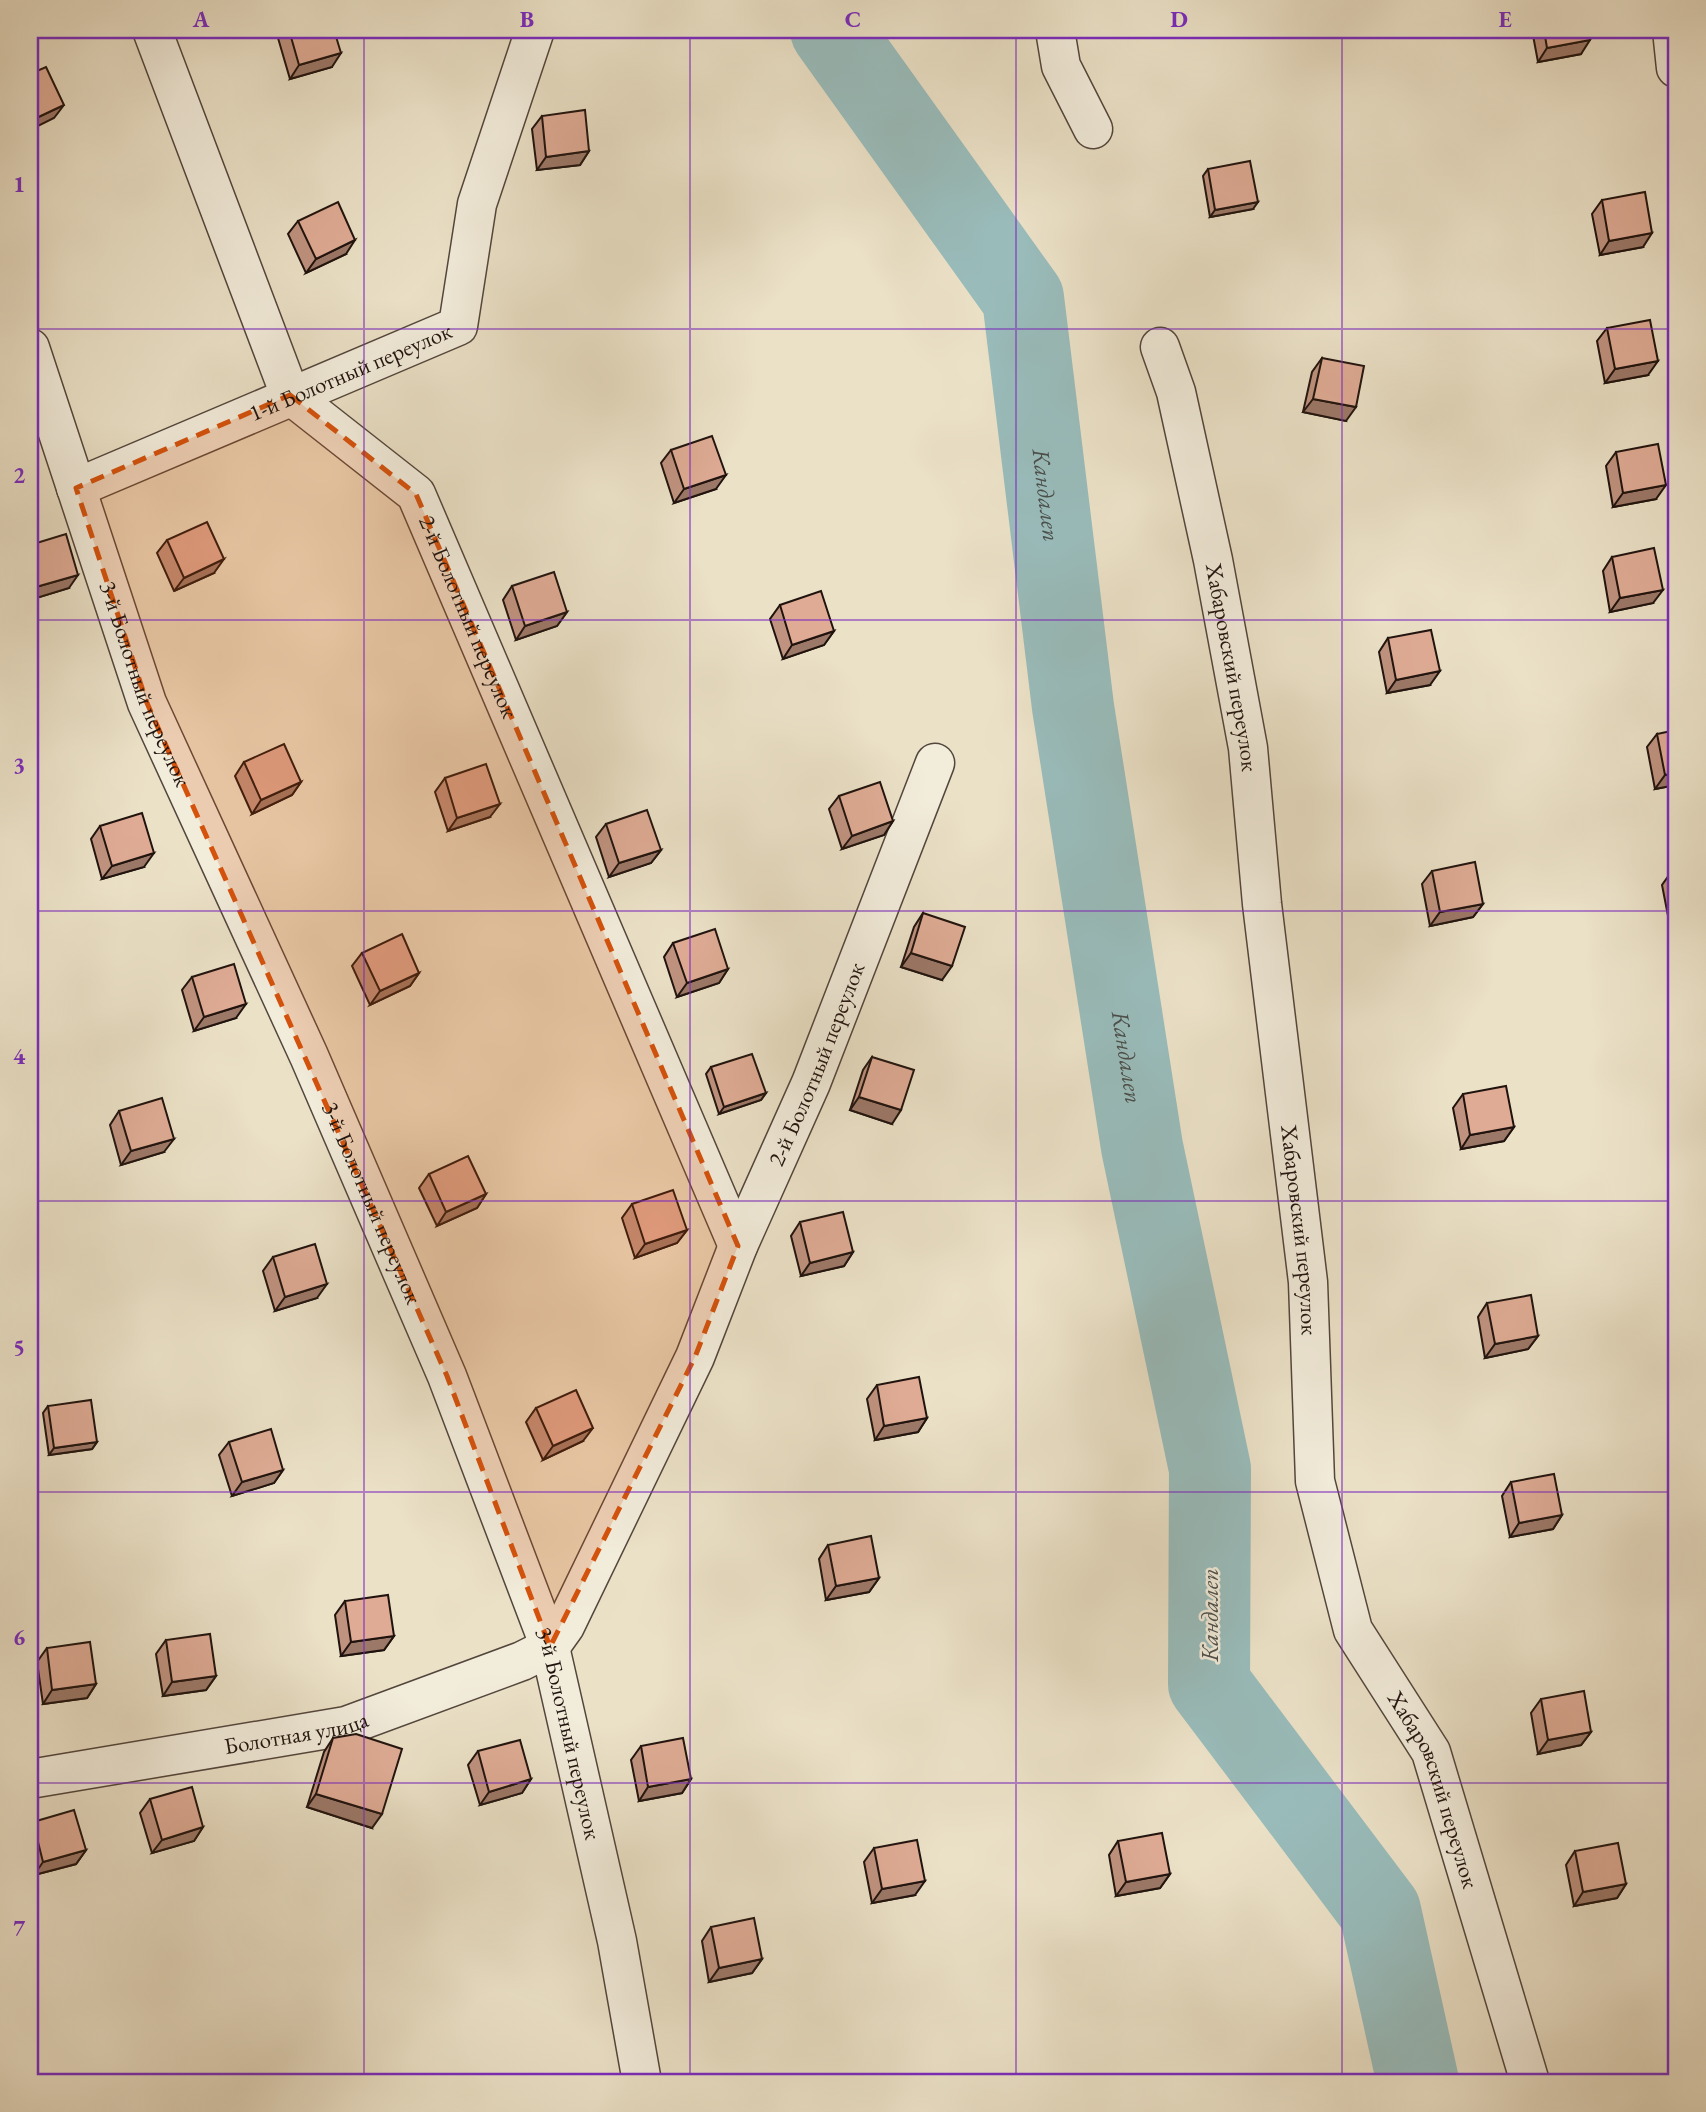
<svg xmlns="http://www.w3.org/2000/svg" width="1706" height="2112" viewBox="0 0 1706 2112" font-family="'EB Garamond',serif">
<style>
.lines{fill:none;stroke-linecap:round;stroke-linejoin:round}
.river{stroke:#99bcbb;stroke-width:82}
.minor-casing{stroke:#53463c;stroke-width:41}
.minor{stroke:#f2ecdb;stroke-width:38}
.wall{fill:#c09380;stroke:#20130e;stroke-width:2}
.shaded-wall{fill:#9c7868;stroke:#20130e;stroke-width:2}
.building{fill:#dfab95;stroke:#20130e;stroke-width:2}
.marked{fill:#d4520c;fill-opacity:0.2;stroke:#d4520c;stroke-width:5;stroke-dasharray:14 9;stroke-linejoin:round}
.grid{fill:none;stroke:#7b2cbf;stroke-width:2;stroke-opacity:0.55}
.labels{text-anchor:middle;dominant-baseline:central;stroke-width:5;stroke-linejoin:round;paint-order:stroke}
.street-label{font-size:23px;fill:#20130e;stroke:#f2ecdb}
.water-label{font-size:24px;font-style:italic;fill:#4a4e4b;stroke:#f2ecdb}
.neatline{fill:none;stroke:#7b2cbf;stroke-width:2.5}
.grid-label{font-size:23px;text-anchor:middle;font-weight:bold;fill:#7b2cbf}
</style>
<rect width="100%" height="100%" fill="#ebe1c7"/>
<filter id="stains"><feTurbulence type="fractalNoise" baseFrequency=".00286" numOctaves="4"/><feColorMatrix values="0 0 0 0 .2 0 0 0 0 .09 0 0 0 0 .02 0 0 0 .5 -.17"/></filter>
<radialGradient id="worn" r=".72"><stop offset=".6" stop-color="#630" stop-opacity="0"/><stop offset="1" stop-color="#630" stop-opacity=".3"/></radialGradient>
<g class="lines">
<path class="river" id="s1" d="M831,30L1023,298L1073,707L1142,1147L1210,1469L1209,1684L1380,1911L1418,2082"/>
<g class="minor-casing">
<g id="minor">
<path id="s2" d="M152,30L290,395L416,494L738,1246"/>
<polyline points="1055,30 1061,66 1093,129"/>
<polyline points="1672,30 1676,68"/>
<path id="s3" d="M1160,347L1176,392L1213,560L1248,748L1262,904L1308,1282L1315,1481L1353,1630L1431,1752L1530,2082"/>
<path id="s4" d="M30,348L147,703L309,1056L447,1376L550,1647L617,1941L642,2082"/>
<path id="s5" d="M76,488L458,326L477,204L535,30"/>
<path id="s6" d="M30,1779L346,1726L522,1661L550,1647L565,1626L695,1357L738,1246L811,1083L935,763"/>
</g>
</g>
<use href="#minor" class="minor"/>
</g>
<g class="wall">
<polygon points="284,30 334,30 332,67 290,79 278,38"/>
<polygon points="1532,30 1589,30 1581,54 1538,62"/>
<polygon points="542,116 589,151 580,165 537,170 532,129"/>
<polygon points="1208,169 1253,209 1210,217 1203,176"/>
<polygon points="1602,200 1643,247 1600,255 1592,214"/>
<polygon points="298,221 346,254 306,273 288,234"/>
<polygon points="1607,328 1648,375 1605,383 1597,341"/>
<polygon points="1322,358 1346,421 1303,412 1312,372"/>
<polygon points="671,450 716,489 674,503 661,463"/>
<polygon points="1616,452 1656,499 1613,507 1606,466"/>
<polygon points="167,540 214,573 174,591 157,553"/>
<polygon points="30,545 69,588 30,600"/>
<polygon points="1612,557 1653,603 1610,612 1603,571"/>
<polygon points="512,586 567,612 557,626 516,640 503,600"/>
<polygon points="780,605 834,631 824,645 783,659 770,619"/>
<polygon points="1388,638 1430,685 1387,693 1379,652"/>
<polygon points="1657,734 1676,785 1655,789 1647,747"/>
<polygon points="244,762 301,782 292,795 252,814 235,776"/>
<polygon points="445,778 490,817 448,831 435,792"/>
<polygon points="839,796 893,821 884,835 842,849 829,809"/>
<polygon points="606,824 661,850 651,863 609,877 596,837"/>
<polygon points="100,826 144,867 102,879 91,839"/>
<polygon points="1676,870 1676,925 1670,926 1662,885 1672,871"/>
<polygon points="1432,871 1483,904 1473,917 1430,926 1422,884"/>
<polygon points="923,913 942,980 901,967 914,927"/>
<polygon points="673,943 728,969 719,983 677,997 664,957"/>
<polygon points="362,953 419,973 410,986 370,1005 352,966"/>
<polygon points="192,977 236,1018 194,1031 182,990"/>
<polygon points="872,1057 892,1124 850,1110 863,1070"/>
<polygon points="711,1067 766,1093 761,1100 719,1114 706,1074"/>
<polygon points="1463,1094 1514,1127 1504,1141 1461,1149 1453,1108"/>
<polygon points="119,1111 164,1152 121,1165 110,1125"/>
<polygon points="429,1174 486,1194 477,1208 437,1226 419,1188"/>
<polygon points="632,1204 687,1230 677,1243 635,1258 622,1218"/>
<polygon points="800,1222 853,1252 844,1266 801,1276 791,1236"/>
<polygon points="273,1257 317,1298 275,1311 263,1271"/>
<polygon points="1487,1303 1538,1336 1528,1349 1485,1358 1478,1317"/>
<polygon points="877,1385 927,1418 918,1432 875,1440 867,1399"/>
<polygon points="48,1406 97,1442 92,1449 49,1455 43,1413"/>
<polygon points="536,1408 583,1441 543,1460 526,1422"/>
<polygon points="229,1442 283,1470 274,1483 232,1496 219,1455"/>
<polygon points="1511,1482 1562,1515 1553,1529 1510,1537 1502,1496"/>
<polygon points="828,1545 879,1578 869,1592 826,1600 819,1559"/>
<polygon points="345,1601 394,1636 384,1650 341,1656 335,1615"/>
<polygon points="166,1640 216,1676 206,1690 163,1696 156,1654"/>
<polygon points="47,1648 96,1684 87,1698 43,1704 37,1662"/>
<polygon points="1541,1699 1591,1732 1581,1745 1538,1754 1531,1713"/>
<polygon points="333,1738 372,1828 307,1807 324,1752"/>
<polygon points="641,1746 691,1779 682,1793 639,1801 631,1760"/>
<polygon points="478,1751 531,1779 522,1793 480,1805 468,1765"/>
<polygon points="150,1799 203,1827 194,1841 152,1853 140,1813"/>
<polygon points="33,1822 86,1850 76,1864 34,1875 30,1860 30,1826"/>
<polygon points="1118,1841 1170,1874 1160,1888 1116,1896 1109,1855"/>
<polygon points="874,1848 915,1895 872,1903 864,1862"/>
<polygon points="1575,1851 1626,1884 1617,1898 1574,1906 1566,1865"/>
<polygon points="711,1927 762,1959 752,1973 709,1982 702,1941"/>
<polygon points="323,2074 366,2082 317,2082"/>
</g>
<g class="shaded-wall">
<polygon points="1590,40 1581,54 1538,62 1547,48"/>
<polygon points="341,53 332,67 290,79 299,65"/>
<polygon points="64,105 54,118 30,130 30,121"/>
<polygon points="589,151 580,165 537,170 546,157"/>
<polygon points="1258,202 1253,209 1210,217 1215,210"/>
<polygon points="1652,233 1643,247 1600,255 1609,241"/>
<polygon points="355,240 346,254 306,273 316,259"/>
<polygon points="1658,361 1648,375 1605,383 1615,369"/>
<polygon points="1313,399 1356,407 1346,421 1303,412"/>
<polygon points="726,475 716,489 674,503 684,489"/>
<polygon points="1666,485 1656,499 1613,507 1623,493"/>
<polygon points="224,559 214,573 174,591 184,578"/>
<polygon points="78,575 69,588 30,600 30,597 36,587"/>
<polygon points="1663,590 1653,603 1610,612 1620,598"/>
<polygon points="567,612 557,626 516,640 525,626"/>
<polygon points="834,631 824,645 783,659 792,645"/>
<polygon points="1440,671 1430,685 1387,693 1396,680"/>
<polygon points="1676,773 1676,785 1655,789 1665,775"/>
<polygon points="301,782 292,795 252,814 261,800"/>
<polygon points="500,804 490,817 448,831 457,818"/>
<polygon points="893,821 884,835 842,849 852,836"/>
<polygon points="661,850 651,863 609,877 619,863"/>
<polygon points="154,853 144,867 102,879 112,866"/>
<polygon points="1483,904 1473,917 1430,926 1440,912"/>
<polygon points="1676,918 1676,925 1670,926"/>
<polygon points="911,953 952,966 942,980 901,967"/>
<polygon points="728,969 719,983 677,997 687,983"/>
<polygon points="419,973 410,986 370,1005 380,991"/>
<polygon points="246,1004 236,1018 194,1031 204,1017"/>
<polygon points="766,1093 761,1100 719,1114 724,1107"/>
<polygon points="859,1097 901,1110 892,1124 850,1110"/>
<polygon points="1514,1127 1504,1141 1461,1149 1470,1135"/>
<polygon points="174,1139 164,1152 121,1165 131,1151"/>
<polygon points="486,1194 477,1208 437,1226 446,1212"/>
<polygon points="687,1230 677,1243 635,1258 645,1244"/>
<polygon points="853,1252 844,1266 801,1276 810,1263"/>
<polygon points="327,1284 317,1298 275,1311 285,1297"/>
<polygon points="1538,1336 1528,1349 1485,1358 1495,1344"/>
<polygon points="927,1418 918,1432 875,1440 884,1426"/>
<polygon points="593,1428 583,1441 543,1460 553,1446"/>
<polygon points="97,1442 92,1449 49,1455 54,1448"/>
<polygon points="283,1470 274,1483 232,1496 242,1482"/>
<polygon points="1562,1515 1553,1529 1510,1537 1519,1523"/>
<polygon points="879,1578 869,1592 826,1600 836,1586"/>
<polygon points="394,1636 384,1650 341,1656 351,1642"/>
<polygon points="216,1676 206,1690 163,1696 172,1682"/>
<polygon points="96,1684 87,1698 43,1704 52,1690"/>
<polygon points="1591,1732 1581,1745 1538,1754 1548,1740"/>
<polygon points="531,1779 522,1793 480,1805 489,1792"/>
<polygon points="691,1779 682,1793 639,1801 648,1787"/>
<polygon points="316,1794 382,1814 372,1828 307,1807"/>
<polygon points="203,1827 194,1841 152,1853 162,1840"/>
<polygon points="86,1850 76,1864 34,1875 43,1862"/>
<polygon points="1170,1874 1160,1888 1116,1896 1126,1882"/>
<polygon points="925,1881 915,1895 872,1903 882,1889"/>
<polygon points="1626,1884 1617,1898 1574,1906 1583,1892"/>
<polygon points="762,1959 752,1973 709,1982 719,1968"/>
</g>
<g class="building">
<polygon points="289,30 334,30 341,53 299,65"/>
<polygon points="1544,30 1589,30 1590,40 1547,48"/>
<polygon points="46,67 64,105 30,121 30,74"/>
<polygon points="585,110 589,151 546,157 542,116"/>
<polygon points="1250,161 1258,202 1215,210 1208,169"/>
<polygon points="1645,192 1652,233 1609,241 1602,200"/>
<polygon points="338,202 355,240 316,259 298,221"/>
<polygon points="1650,320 1658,361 1615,369 1607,328"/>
<polygon points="1322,358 1364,366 1356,407 1313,399"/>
<polygon points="712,436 726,475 684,489 671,450"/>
<polygon points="1658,444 1666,485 1623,493 1616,452"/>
<polygon points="207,522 224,559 184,578 167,540"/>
<polygon points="66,534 78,575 36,587 30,566 30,545"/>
<polygon points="1654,548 1663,590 1620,598 1612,557"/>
<polygon points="554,572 567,612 525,626 512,586"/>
<polygon points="821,591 834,631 792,645 780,605"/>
<polygon points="1431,630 1440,671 1396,680 1388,638"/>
<polygon points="1676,730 1676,773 1665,775 1657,734"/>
<polygon points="284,744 301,782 261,800 244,762"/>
<polygon points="486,764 500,804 457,818 445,778"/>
<polygon points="880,782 893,821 852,836 839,796"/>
<polygon points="647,810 661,850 619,863 606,824"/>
<polygon points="142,813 154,853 112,866 100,826"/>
<polygon points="1475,862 1483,904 1440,912 1432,871"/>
<polygon points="1676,870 1676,893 1672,871"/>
<polygon points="923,913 965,927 952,966 911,953"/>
<polygon points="715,929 728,969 687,983 673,943"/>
<polygon points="402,934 419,973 380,991 362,953"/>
<polygon points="234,964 246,1004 204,1017 192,977"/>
<polygon points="752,1054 766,1093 724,1107 711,1067"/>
<polygon points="872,1057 914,1070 901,1110 859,1097"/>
<polygon points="1506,1086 1514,1127 1470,1135 1463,1094"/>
<polygon points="162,1098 174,1139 131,1151 119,1111"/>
<polygon points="468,1156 486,1194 446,1212 429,1174"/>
<polygon points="673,1190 687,1230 645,1244 632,1204"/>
<polygon points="843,1212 853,1252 810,1263 800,1222"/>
<polygon points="315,1244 327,1284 285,1297 273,1257"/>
<polygon points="1531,1295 1538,1336 1495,1344 1487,1303"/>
<polygon points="919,1377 927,1418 884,1426 877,1385"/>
<polygon points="576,1390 593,1428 553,1446 536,1408"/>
<polygon points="91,1400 97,1442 54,1448 48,1406"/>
<polygon points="271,1429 283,1470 242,1482 229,1442"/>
<polygon points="1554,1474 1562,1515 1519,1523 1511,1482"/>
<polygon points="871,1536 879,1578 836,1586 828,1545"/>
<polygon points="388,1595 394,1636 351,1642 345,1601"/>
<polygon points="210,1634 216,1676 172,1682 166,1640"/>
<polygon points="90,1642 96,1684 52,1690 47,1648"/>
<polygon points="1584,1691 1591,1732 1548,1740 1541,1699"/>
<polygon points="356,1734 402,1749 382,1814 316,1794 333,1738"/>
<polygon points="683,1738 691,1779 648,1787 641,1746"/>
<polygon points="520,1740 531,1779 489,1792 478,1751"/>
<polygon points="192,1787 203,1827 162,1840 150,1799"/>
<polygon points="74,1810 86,1850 43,1862 33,1822"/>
<polygon points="1162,1833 1170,1874 1126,1882 1118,1841"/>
<polygon points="917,1840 925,1881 882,1889 874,1848"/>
<polygon points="1618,1843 1626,1884 1583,1892 1575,1851"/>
<polygon points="754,1918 762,1959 719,1968 711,1927"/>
<rect x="323" y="2074" width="43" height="8"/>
</g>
<path class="marked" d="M290,395L416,494L738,1246L695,1357L550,1647L447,1376L147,703L76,488Z"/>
<path class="grid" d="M364,30V2082M690,30V2082M1016,30V2082M1342,30V2082M30,329H1676M30,620H1676M30,911H1676M30,1201H1676M30,1492H1676M30,1783H1676"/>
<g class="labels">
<g class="street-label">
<text stroke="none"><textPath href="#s5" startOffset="298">1-й Болотный переулок</textPath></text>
<text stroke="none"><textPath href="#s2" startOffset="684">2-й Болотный переулок</textPath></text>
<text stroke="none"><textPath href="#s3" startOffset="329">Хабаровский переулок</textPath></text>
<text stroke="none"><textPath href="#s4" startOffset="355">3-й Болотный переулок</textPath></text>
<text stroke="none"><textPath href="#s6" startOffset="1181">2-й Болотный переулок</textPath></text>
<text stroke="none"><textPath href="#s4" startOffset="922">3-й Болотный переулок</textPath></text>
<text stroke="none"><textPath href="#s3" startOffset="896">Хабаровский переулок</textPath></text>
<text stroke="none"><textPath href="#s6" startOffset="270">Болотная улица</textPath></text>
<text stroke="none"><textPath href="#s4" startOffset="1489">3-й Болотный переулок</textPath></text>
<text stroke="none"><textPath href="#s3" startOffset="1482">Хабаровский переулок</textPath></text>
</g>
<g class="water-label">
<text stroke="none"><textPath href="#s1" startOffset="528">Кандалеп</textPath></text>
<text stroke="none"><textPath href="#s1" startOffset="1096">Кандалеп</textPath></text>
<text transform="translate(1209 1615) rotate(-90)">Кандалеп</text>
</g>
</g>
<rect width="1706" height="2112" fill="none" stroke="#ebe1c7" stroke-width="77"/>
<rect x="38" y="38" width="1630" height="2036" class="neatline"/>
<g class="grid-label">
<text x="201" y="27">A</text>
<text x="527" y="27">B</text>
<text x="853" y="27">C</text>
<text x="1179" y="27">D</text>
<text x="1505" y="27">E</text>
<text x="19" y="192">1</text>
<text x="19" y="483">2</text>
<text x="19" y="773">3</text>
<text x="19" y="1064">4</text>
<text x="19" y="1355">5</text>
<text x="19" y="1645">6</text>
<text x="19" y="1936">7</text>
</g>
<rect width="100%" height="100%" filter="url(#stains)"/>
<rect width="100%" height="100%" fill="url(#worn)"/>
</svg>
